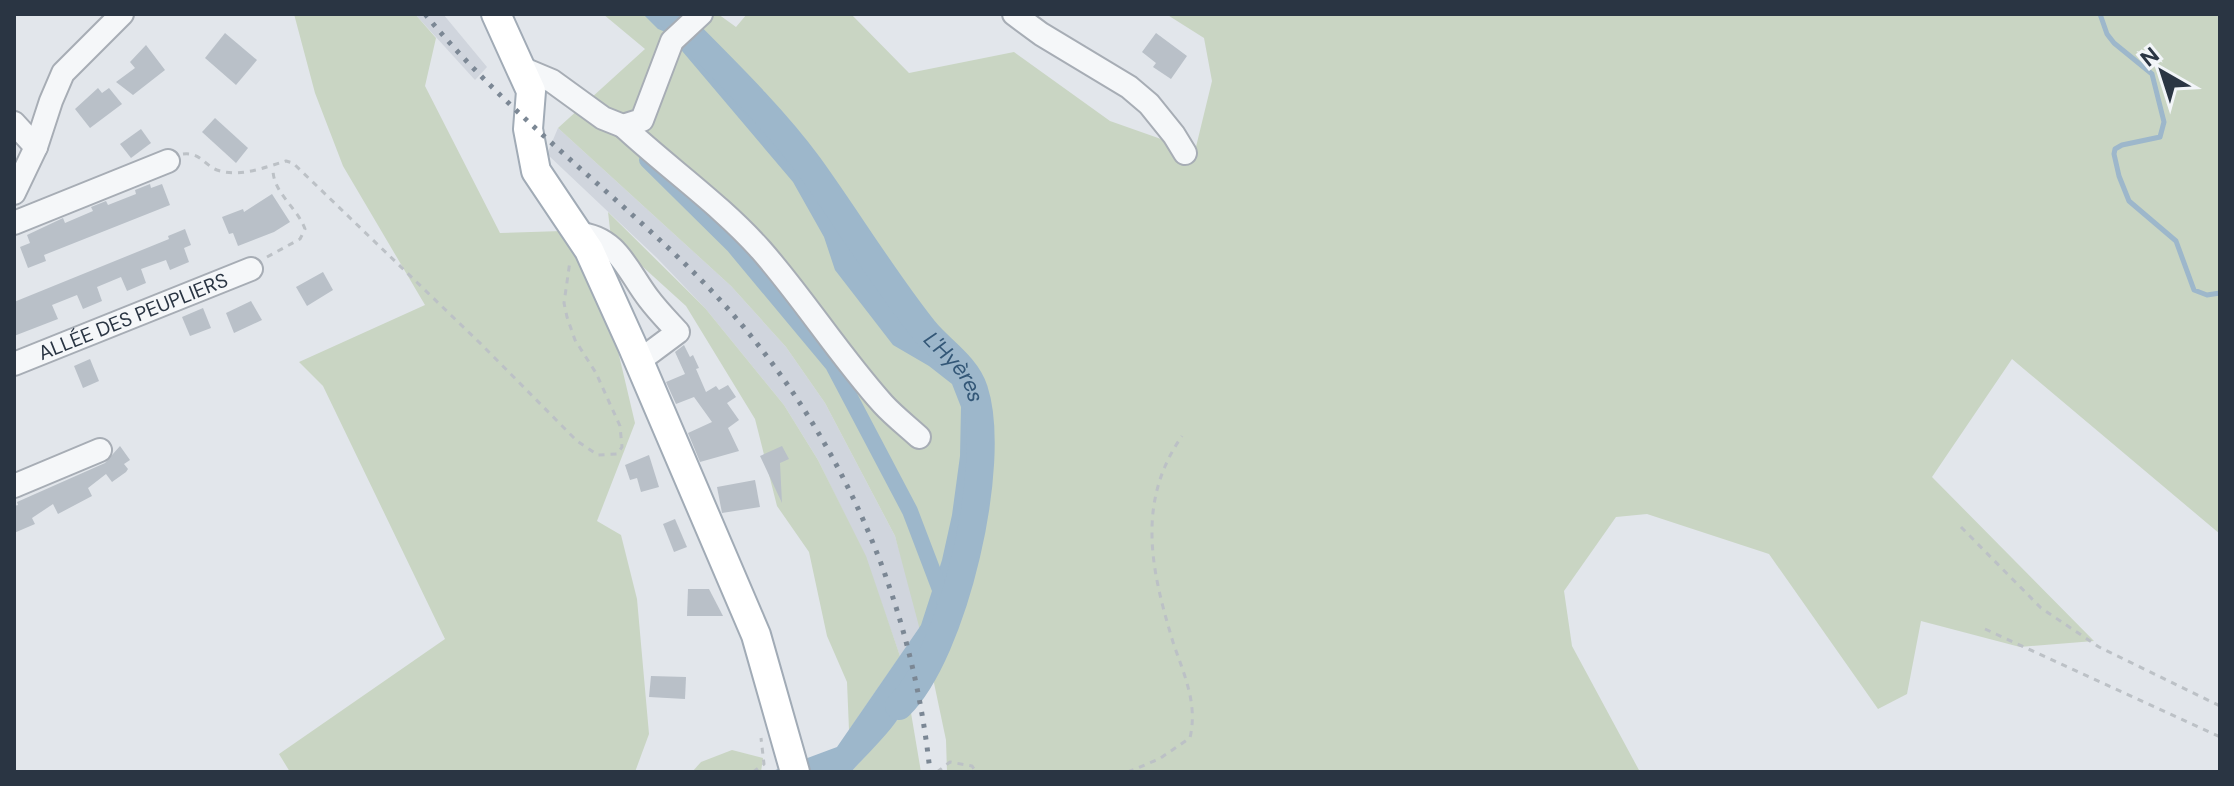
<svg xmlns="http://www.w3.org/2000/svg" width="2234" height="786" viewBox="0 0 2234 786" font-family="'DM Sans',sans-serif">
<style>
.built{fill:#d0d5dd}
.green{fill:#c9d5c3}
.water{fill:#9db7cb}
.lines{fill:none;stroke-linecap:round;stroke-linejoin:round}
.stream{stroke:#9db7cb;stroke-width:5}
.canal{stroke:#9db7cb;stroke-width:16}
.river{stroke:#9db7cb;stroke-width:28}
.building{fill:#b9c0c8}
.minor-casing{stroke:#a7adb5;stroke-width:26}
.major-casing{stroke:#a1abb6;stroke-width:32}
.path{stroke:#bcc1c6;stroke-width:3;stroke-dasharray:6 6;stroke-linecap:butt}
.minor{stroke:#f5f7f9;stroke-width:22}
.major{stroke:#fff;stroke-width:28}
.rail{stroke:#7b8794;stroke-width:5;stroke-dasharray:4 8;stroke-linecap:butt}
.labels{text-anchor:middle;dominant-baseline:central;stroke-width:6;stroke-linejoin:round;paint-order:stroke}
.street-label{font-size:20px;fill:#2a3543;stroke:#f2f5f8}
.water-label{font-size:22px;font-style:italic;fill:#335777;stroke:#f2f5f8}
</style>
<rect width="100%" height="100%" fill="#e2e6eb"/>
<g class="built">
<polygon points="415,14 443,14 487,67 475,80"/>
<polygon points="558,128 731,286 786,347 825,403 895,536 921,625 900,656 865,556 818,460 784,405 705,308 657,258 547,154"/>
</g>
<g class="green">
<polygon points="294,14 415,14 436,38 425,86 500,233 562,231 587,269 618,351 635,423 597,521 621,535 637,599 649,734 635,772 290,772 279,754 445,639 323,386 299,362 425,305 343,166 315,93"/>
<polygon points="603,14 718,14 736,27 747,14 851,14 909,73 1014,52 1110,121 1195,151 1212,81 1204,38 1166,14 2220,14 2220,534 2012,359 1932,477 2094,641 2020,647 1921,621 1907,694 1878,709 1769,554 1647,514 1616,517 1564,591 1572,646 1640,772 947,772 946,740 934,683 895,536 825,403 786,347 731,286 558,128 645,49"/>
<polygon points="608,212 705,308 784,405 818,460 866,556 900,656 849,730 847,682 827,636 809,552 777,506 755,419 686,306 611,238"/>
<polygon points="909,701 921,772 851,772 899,718"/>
<polygon points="732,750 763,758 761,772 692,772 701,762"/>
</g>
<path class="water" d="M643,14H669L708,51L807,164L878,269L964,372C967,377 971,382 973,387C992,434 967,570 950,618C937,651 920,686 900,716C887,736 867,754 851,772H770L837,747L921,625L942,560L952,515L960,456L961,407L952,384L929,366L893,345L835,270L824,237L793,182L677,45L673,35L658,29Z"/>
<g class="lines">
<polyline class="stream" points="2100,14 2107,34 2114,43 2152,74 2164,122 2160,137 2122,145 2115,149 2114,154 2119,176 2129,201 2176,241 2194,290 2207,295 2220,293"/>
<polyline class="canal" points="647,160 733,245 833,365 910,511 950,616"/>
<path class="river" id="s1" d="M669,14C716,62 769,112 809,166C848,220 882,277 924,330C939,349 966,365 974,390C998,463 954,652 899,706"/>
</g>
<g class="building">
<polygon points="225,33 257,60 236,85 205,58"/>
<polygon points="1156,33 1187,56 1171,79 1153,67 1156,63 1142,52"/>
<polygon points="146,45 165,70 133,95 116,82 135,68 130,62"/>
<polygon points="98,88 102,93 109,88 122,104 90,128 75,109"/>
<polygon points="215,118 248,148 236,163 202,132"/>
<polygon points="141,129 151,143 131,158 120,144"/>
<polygon points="150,184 151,188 162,184 170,205 44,255 46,261 28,268 20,247 30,243 27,235 63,218 65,223 93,211 91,207 106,201 108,205 136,194 135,190"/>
<polygon points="272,194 290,222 274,232 238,246 233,233 229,234 222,217 243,209 244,212"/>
<polygon points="185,229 191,245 184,248 189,262 170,270 166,260 141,269 146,283 127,291 121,277 97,287 102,301 83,309 77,295 52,305 58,319 14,336 14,302 169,239 168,236"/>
<polygon points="323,272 333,290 307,306 296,287"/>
<polygon points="251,301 262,320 234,333 226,313"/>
<polygon points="203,308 211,328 190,336 182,317"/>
<polygon points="684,345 690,357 693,355 699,368 696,369 706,392 716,386 719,390 728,385 736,397 727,403 739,420 728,428 739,451 700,462 688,433 712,422 694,397 676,404 666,382 685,374 675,352"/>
<polygon points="90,359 99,381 83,388 74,366"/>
<polygon points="120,446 130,460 124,464 128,469 126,472 112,482 106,474 88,488 92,496 58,514 53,504 32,518 35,524 14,533 14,506 18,505 17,502 105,463"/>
<polygon points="782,446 789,459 780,463 782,503 760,456"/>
<polygon points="649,455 659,487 641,492 637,478 630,480 625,465"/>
<polygon points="755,480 760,507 722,513 717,487"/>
<polygon points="675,519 687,547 674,552 663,524"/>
<polygon points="688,589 709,589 723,616 687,616"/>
<polygon points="651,676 686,677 685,699 649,697"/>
</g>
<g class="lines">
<g class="minor-casing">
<g id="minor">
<polyline points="1014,14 1041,34 1129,87 1149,104 1174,135 1185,153"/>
<polyline points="521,68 552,81 603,118 623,126 642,120 672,41 701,14"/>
<polyline points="14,123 36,147"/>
<path d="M623,126C668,168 720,204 761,250C804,299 839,355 883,404C894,416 907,426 919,437"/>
<polyline points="14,193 36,147 51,101 63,73 122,14"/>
<polyline points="14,223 168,161"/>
<path d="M578,234C617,236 628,272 649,299C658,311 668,321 678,332L639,361"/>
<path id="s2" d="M14,364L251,269"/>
<polyline points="14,486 100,450"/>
</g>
</g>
<g class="major-casing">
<polyline id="major" points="496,14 531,91 528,129 536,171 589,250 632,345 756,635 795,772"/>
</g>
<g class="path">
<path d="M183,154C200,152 203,164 217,170C239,178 266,167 286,161L293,163L482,345L577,441L598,455L617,454L622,447L620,426L596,373L575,340L567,317L564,303L570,261"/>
<path d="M267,257L300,239L305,229C297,207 272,192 273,168"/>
<polyline points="1961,527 2041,608 2099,647 2220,706"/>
<polyline points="1985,629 2220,737"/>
<polyline points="753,772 764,764 761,738"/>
<polyline points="937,772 950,762 972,766 976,772"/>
<path d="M1128,772L1159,759L1190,738C1198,703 1184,675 1173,642C1151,570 1136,502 1182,436"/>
</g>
<use href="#minor" class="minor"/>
<use href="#major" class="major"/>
<path class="rail" d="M425,14C500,106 597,179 682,261C823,396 910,578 930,772"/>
</g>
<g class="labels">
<g class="street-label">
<text stroke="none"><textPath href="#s2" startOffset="128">ALLÉE DES PEUPLIERS</textPath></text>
</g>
<g class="water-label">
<text stroke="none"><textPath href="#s1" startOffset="456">L'Hyères</textPath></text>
</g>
</g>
<rect width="2234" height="786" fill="none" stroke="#2a3543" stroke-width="32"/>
<g transform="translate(2162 72) rotate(321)" stroke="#f2f5f8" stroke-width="6" paint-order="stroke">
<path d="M0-6L14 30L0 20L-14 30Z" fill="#2a3543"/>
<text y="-12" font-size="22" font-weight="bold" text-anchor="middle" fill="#2a3543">N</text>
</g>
</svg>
